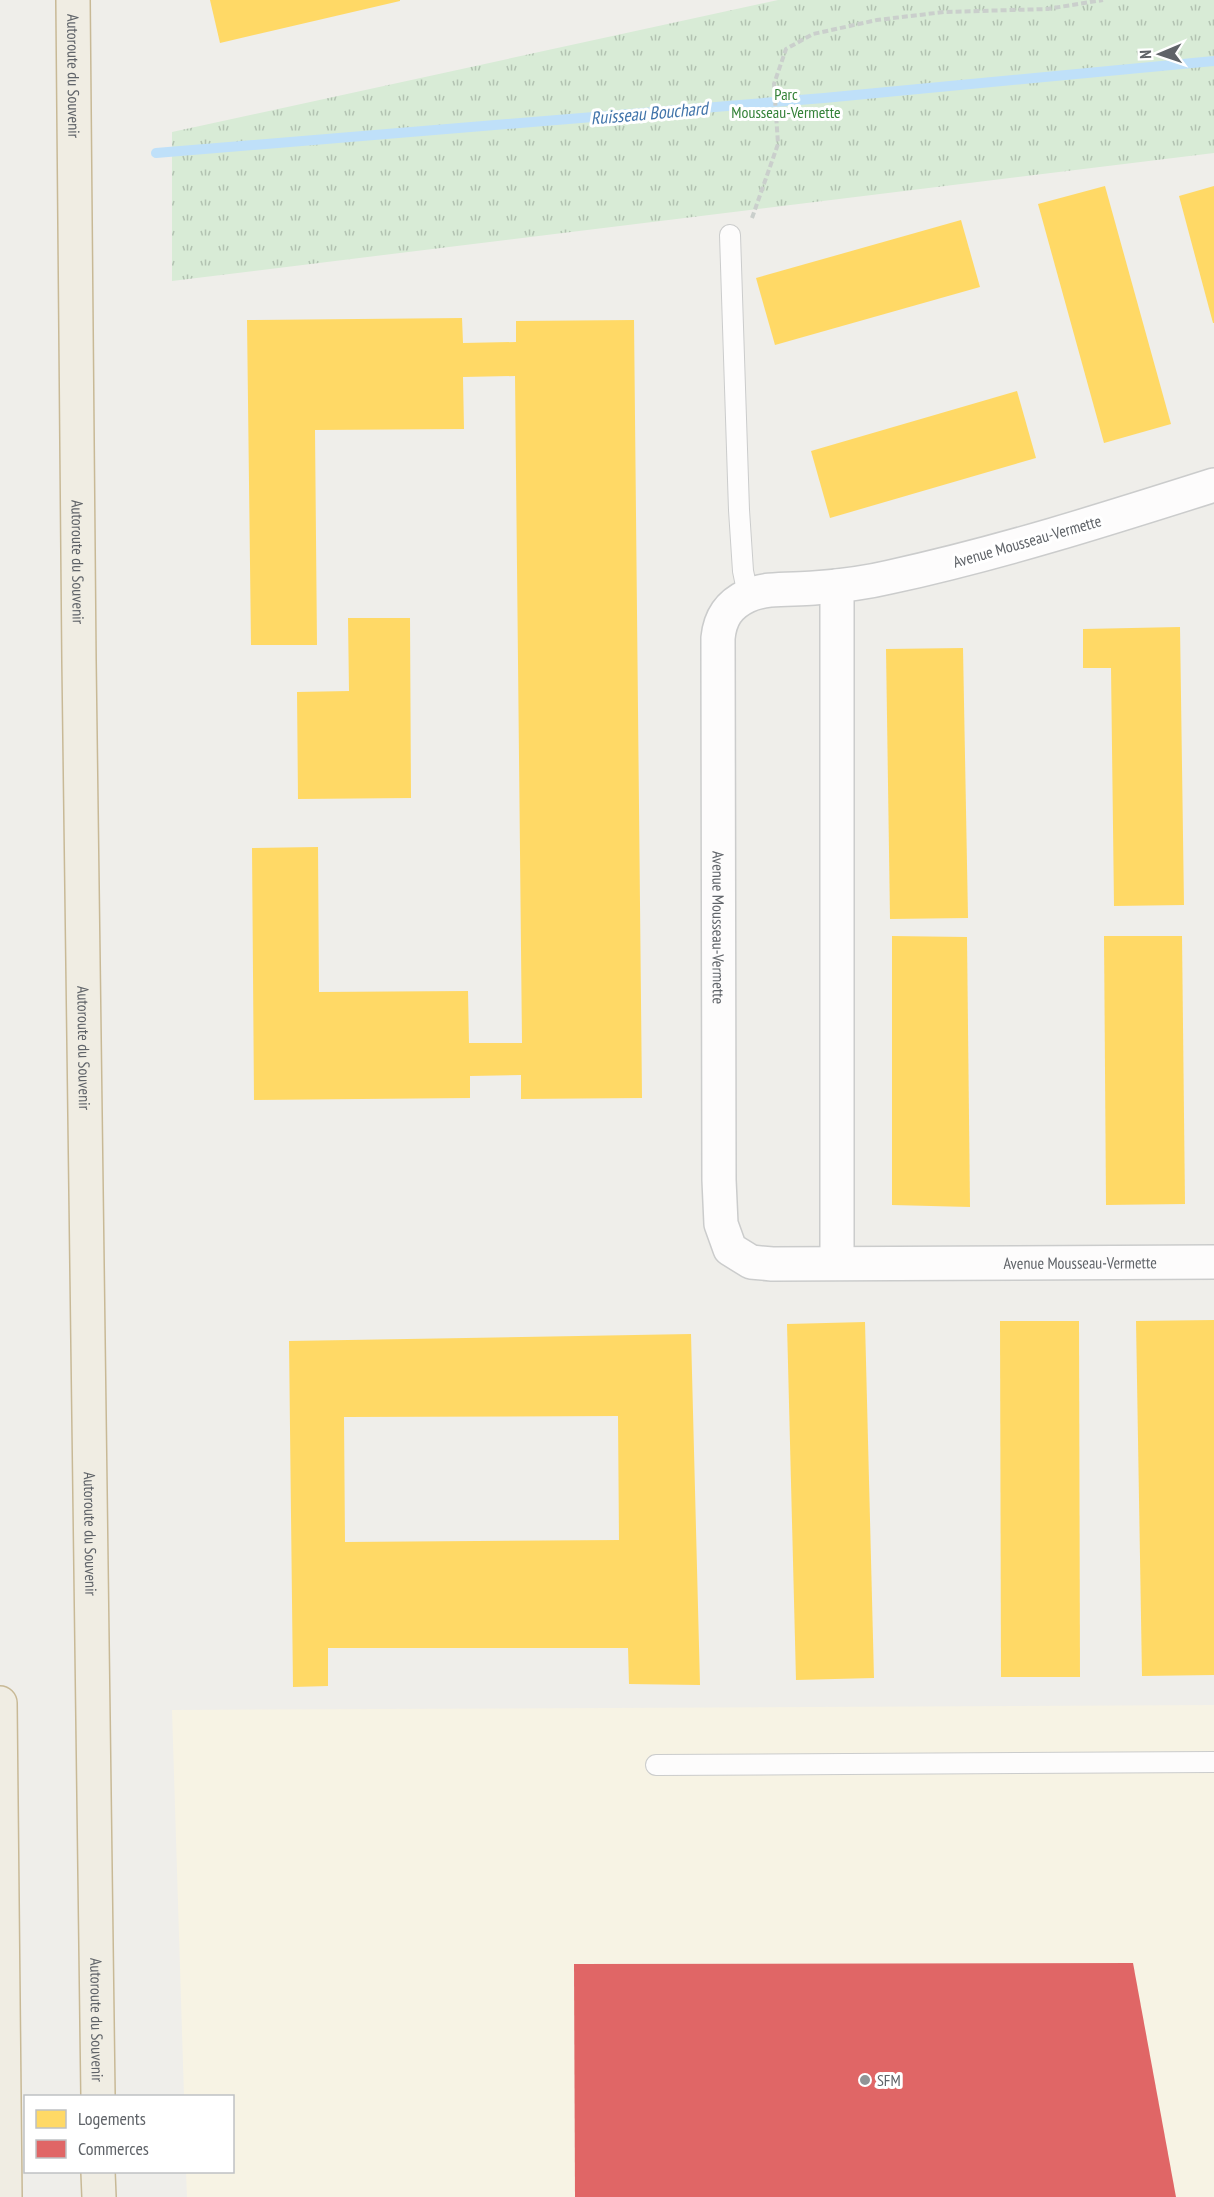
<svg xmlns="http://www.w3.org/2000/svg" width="1214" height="2197" viewBox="0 0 1214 2197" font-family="'PT Sans Narrow',sans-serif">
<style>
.commercial{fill:#f7f3e4}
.grass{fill:url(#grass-tufts)}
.homes{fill:#ffd966;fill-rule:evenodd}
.shops{fill:#e06666}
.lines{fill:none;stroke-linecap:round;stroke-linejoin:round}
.stream{stroke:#bfe0f9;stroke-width:10}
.lane-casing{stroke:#cbcccc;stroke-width:22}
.street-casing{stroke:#cbcccc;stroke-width:36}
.highway-casing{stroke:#c8b996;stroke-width:36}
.path{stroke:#cacfcc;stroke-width:4;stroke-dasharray:6 3;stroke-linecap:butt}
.lane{stroke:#fdfcfc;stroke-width:20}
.street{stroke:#fdfcfc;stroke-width:33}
.highway{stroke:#f0ede3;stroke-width:33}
.poi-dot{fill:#919496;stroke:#fff;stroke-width:2}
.labels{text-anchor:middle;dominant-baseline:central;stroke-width:6;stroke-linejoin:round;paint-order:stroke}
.street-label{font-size:16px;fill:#5f6368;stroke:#fff}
.park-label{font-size:16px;fill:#348238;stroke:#fff}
.poi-label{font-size:16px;fill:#5f6368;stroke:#fff;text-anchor:start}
.water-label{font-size:18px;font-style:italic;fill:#4174aa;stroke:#fff}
</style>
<defs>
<pattern id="grass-tufts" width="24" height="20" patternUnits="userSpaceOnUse" patternTransform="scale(1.5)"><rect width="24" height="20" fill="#d8ebd6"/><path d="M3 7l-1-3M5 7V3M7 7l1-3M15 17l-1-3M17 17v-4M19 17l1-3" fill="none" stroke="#b2c2b1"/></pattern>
</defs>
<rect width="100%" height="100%" fill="#efeeea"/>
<polygon class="commercial" points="1214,1705 1214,2197 187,2197 186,2172 232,2172 232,2096 184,2096 172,1710"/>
<polygon class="grass" points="778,0 1214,0 1214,153 172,281 172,132"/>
<g class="homes">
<polygon points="210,0 400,0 400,1 220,43"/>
<polygon points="1105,186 1171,424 1104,443 1038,204"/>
<polygon points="1214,186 1214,323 1213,323 1179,196"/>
<polygon points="961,220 980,287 775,345 756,278"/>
<polygon points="462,318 463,343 516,342 516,321 634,320 642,1098 521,1099 521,1075 470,1076 470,1098 254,1100 252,848 318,847 319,992 468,991 469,1043 522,1043 515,376 463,377 464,429 315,430 317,645 251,645 247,320"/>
<polygon points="1017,391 1036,458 830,518 811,451"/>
<polygon points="348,618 410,618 411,798 298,799 297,692 349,691"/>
<polygon points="1180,627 1184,905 1114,906 1111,668 1083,668 1083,629"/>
<polygon points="963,648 968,918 890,919 886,649"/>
<polygon points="892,936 967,937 970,1207 892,1205"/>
<polygon points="1104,936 1182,936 1185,1204 1106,1205"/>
<polygon points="1214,1320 1214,1675 1142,1676 1136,1321"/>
<polygon points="1000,1321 1079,1321 1080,1677 1001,1677"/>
<polygon points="865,1322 874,1678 796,1680 787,1324"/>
<path d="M691,1334L700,1685L629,1684L628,1648H328V1686L293,1687L289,1341ZM618,1416L619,1540L345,1542L344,1417Z"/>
</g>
<polygon class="shops" points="1133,1963 1176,2197 575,2197 574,1964"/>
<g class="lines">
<polyline class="stream" points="156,153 824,98 1214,61"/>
<g class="lane-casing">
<g id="lane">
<polyline points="730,235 739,510 743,571 748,595"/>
<polyline points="656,1765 1214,1762"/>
</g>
</g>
<g class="street-casing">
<g id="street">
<path id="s1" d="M1214,485C1107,519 1000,553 890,577C865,583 840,586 814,588C792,590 767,587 747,596C728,605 720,618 718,638L719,1180L721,1224L730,1249L751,1262L772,1264L1214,1262"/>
<polyline points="837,1263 837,586"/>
</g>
</g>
<g class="highway-casing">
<g id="highway">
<path id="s2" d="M73,0L79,661L98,2096"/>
<polyline points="0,1703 5,2197"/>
<polyline points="98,2172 99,2197"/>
</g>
</g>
<polyline class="path" points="752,218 778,144 774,84 786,49 813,34 877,20 944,12 1047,9 1103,0"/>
<use href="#lane" class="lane"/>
<use href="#street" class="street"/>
<use href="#highway" class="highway"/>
</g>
<circle class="poi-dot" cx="865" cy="2080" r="6"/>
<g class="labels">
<g class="street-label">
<text stroke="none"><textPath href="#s2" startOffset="76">Autoroute du Souvenir</textPath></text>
<text transform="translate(1027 541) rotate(-16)">Avenue Mousseau-Vermette</text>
<text stroke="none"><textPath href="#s2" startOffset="562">Autoroute du Souvenir</textPath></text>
<text stroke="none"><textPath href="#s1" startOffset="825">Avenue Mousseau-Vermette</textPath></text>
<text stroke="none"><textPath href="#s2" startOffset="1048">Autoroute du Souvenir</textPath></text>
<text stroke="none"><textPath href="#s1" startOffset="1502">Avenue Mousseau-Vermette</textPath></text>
<text stroke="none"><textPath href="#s2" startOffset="1534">Autoroute du Souvenir</textPath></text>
<text stroke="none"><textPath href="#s2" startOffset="2020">Autoroute du Souvenir</textPath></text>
</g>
<g class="park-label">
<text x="786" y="94">Parc<tspan x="786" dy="18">Mousseau-Vermette</tspan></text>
</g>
<g class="poi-label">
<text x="877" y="2080">SFM</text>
</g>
<g class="water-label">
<text transform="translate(649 113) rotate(-5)">Ruisseau Bouchard</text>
</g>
</g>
<rect x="24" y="2095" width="210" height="78" fill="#ffffff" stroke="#bfc1c3" stroke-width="1.5"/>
<rect x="36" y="2110" width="30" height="18" fill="#ffd966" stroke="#bfc1c3" stroke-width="1.5"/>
<text x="78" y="2125" font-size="18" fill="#5f6368">Logements</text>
<rect x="36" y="2140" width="30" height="18" fill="#e06666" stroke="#bfc1c3" stroke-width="1.5"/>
<text x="78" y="2155" font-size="18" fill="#5f6368">Commerces</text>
<g transform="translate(1160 54) rotate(268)" stroke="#ffffff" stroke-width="4.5" paint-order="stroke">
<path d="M0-4.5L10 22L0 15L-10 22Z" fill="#5f6368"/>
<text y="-9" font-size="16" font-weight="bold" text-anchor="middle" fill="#5f6368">N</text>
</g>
</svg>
